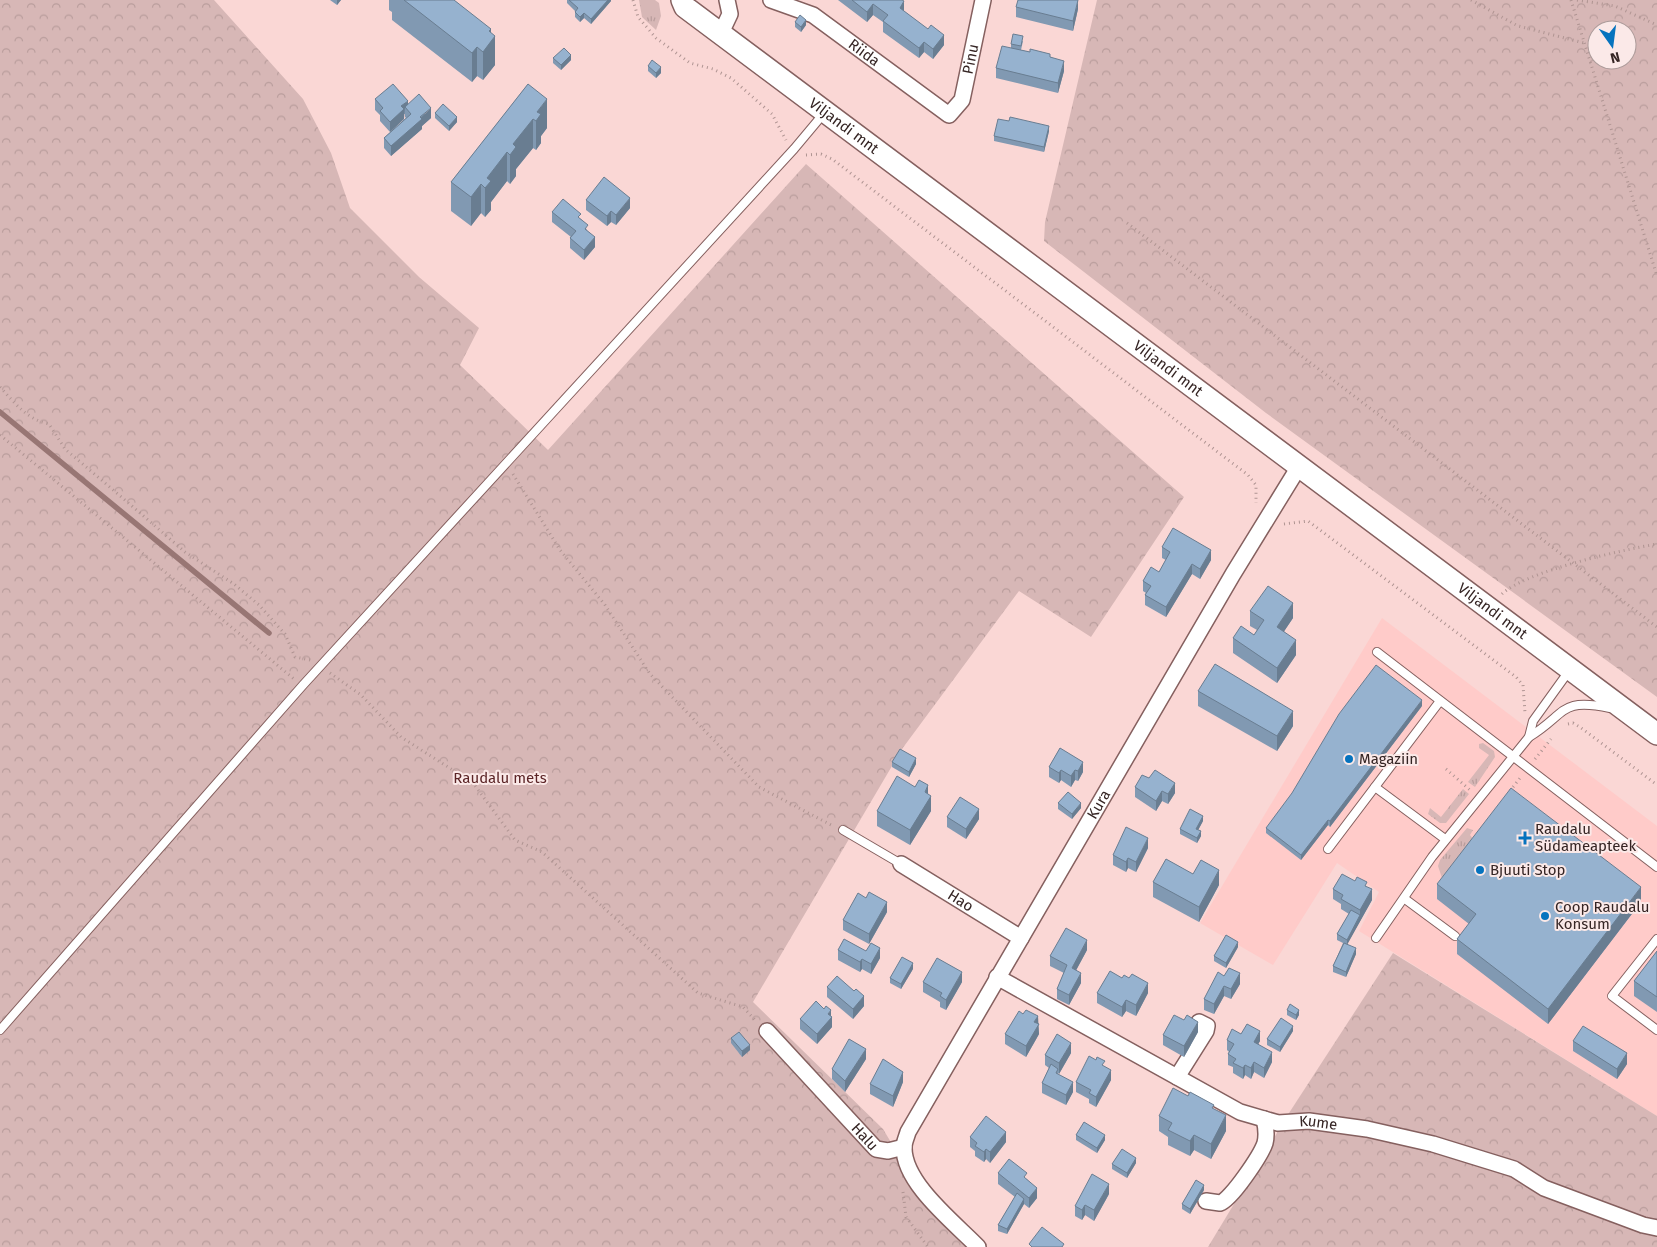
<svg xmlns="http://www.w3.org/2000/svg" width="1657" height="1247" viewBox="0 0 1657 1247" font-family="'Fira Sans',sans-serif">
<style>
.built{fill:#ffcbc9}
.grass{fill:url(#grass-tufts)}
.forest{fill:url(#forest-crowns);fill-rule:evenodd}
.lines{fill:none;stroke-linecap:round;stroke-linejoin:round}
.stream{stroke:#987674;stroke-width:5.5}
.service-casing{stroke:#85605f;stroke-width:10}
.minor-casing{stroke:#85605f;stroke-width:18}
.secondary-casing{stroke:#85605f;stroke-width:24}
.path{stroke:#af9492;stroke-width:3;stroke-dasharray:1 4;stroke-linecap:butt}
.service{stroke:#fff;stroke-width:8}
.minor{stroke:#fff;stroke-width:15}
.secondary{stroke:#fff;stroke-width:21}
.wall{fill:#8199b2}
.shaded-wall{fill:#697d91}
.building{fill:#96b2cf;stroke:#697d91}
.poi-dot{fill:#0673be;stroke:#fbe9e8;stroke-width:2}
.labels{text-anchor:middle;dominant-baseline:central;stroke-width:4;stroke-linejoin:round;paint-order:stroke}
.street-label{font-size:15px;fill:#352524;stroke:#fbe9e8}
.poi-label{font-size:15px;fill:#352524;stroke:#fbe9e8;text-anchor:start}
.park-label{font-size:15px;fill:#5b2426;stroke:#fbe9e8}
</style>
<defs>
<pattern id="grass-tufts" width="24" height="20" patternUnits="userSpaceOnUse" patternTransform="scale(1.25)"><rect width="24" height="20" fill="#d7b7b6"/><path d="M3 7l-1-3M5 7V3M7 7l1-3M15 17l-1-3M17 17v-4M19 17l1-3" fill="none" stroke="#b99d9c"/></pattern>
<pattern id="forest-crowns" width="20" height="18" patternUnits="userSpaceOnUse" patternTransform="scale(1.25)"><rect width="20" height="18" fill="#d7b7b6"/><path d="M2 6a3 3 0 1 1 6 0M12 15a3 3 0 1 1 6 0" fill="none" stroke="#b99d9c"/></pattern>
</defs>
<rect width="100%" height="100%" fill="#fad7d5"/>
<polygon class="built" points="1382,618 1657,826 1657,1116 1359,931 1379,892 1337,863 1273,965 1200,923"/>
<g class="grass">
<polygon points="639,0 655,0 659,3 661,16 656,30 642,17"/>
<polygon points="1483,743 1494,751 1495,757 1475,787 1468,782 1489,755 1479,748 1479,744"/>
<polygon points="1463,789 1469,794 1446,823 1440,823 1428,814 1430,808 1441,817"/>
<polygon points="1467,828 1473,830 1470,835 1473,839 1442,878 1438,866 1440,860"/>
</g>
<g class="forest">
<polygon points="0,0 214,0 303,99 331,153 350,208 419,277 479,328 460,365 548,450 806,164 1184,497 1091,637 1019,591 902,749 753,1002 883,1129 898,1154 972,1247 0,1247"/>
<path d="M1097,0H1657V697L1266,413L1044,241L1045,222ZM1597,30H1627V60H1597Z"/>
<polygon points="1393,953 1657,1116 1657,1247 1208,1247 1289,1113"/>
</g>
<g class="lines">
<polyline class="stream" points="0,412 269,633"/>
<g class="service-casing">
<g id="service">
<polyline points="1377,652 1657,867"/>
<path d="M1529,737C1567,714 1559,697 1610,708"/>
<polyline points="1375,787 1445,839"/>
<polyline points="843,830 901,864"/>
<polyline points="1328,849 1440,701"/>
<polyline points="1405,899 1455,936"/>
<polyline points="1376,938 1432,857 1529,737 1533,721 1569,671"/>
<polyline points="1657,939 1612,996 1657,1030"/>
<polyline points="0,1030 303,685 794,149 825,112"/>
</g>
</g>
<g class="minor-casing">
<g id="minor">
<path id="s1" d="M771,0L813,15L949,115L962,100L983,0"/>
<polyline points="721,33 730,14 727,0"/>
<path id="s2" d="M901,864L1021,938"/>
<path id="s3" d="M997,977L1240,1112L1278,1123L1309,1121L1367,1129L1433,1144L1514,1169L1544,1188L1643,1225L1657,1228"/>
<path id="s4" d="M767,1031L876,1149L888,1151L904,1147"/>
<polyline points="1177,1077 1206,1031 1207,1026 1199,1022"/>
<path d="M1206,1201L1220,1203C1231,1200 1261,1155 1265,1143C1267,1135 1266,1127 1264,1119"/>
<path id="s5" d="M978,1247C955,1223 903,1183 904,1147C904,1142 907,1136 908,1132L1233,574L1300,465"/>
</g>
</g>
<g class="secondary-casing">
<g id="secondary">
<path id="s6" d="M682,0L685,7L1657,734"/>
</g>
</g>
<g class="path">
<polyline points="633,0 638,17 656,38 690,63 713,69 731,78 772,114 786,140"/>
<polyline points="1471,0 1518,26 1584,43"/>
<polyline points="1571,0 1657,276"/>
<polyline points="1577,0 1615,6 1657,25"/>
<polyline points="806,155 821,154 832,159 1248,475 1256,485 1256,503"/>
<polyline points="1127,223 1657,627"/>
<path d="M0,387C15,403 26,419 49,424L65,449L132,506L185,552L234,584L259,605L285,634L295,657L310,660"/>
<polyline points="0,435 294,679"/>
<polyline points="513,474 560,550 605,605 650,674 759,787 833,826"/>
<polyline points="1284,524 1308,521 1516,677 1523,685 1525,713"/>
<path d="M1502,594C1526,571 1622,550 1657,544"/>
<polyline points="330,673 361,695 401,737 473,783 515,840 542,852 698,993 743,1007 756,1021"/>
<polyline points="1568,724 1573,723 1580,727 1657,785"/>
<polyline points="1535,759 1551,739"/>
<polyline points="1446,769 1470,790"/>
<polyline points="1510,791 1520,778"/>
<polyline points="903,1192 906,1217 928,1247"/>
</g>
<use href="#service" class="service"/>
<use href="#minor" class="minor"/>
<use href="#secondary" class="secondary"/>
</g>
<g class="wall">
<polygon points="330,0 341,0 337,5"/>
<polygon points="389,0 454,0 491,33 495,65 483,80 477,76 472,82 392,20 392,12 389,10"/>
<polygon points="567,0 611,0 611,1 591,24 584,18 580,22 575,17 575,11 567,3"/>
<polygon points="838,0 902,0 904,12 944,45 933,59 924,52 919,58 883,32 883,22 873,15 867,22"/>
<polygon points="1016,7 1078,9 1073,31 1016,17"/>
<polygon points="795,22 806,25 801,32 795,27"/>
<polygon points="1023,41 1021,50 1050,57 1064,71 1058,93 996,78 996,68 1011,48 1011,44"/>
<polygon points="553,58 571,60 561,70 553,63"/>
<polygon points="648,66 661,73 656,78 648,71"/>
<polygon points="528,84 547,128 541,136 541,143 536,150 533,148 516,169 516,176 510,184 507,181 491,202 491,210 485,217 481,213 471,226 451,211 451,182"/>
<polygon points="375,99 408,104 431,118 422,126 422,129 391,156 384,148 384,138 406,118 405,117 405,114 404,114 404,119 390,132 380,121 380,115 375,110"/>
<polygon points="435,113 457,122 449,131 435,118"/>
<polygon points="1049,131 1044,152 994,141 994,136"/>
<polygon points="586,200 630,208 616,225 611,222 607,226 586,210"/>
<polygon points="552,212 581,219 588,232 595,247 584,260 570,248 570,238 571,237 552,222"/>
<polygon points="1162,547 1211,560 1200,579 1192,574 1166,617 1145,605 1145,595 1146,593 1143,591 1143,581 1159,572 1166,560 1162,558"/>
<polygon points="1250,611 1293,618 1284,631 1296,655 1277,683 1233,653 1233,638 1254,635 1257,630 1250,626"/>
<polygon points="1198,691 1293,726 1277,751 1198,706"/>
<polygon points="1422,706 1330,827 1328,825 1301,860 1266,833 1266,828"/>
<polygon points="1060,748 1083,772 1078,781 1075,780 1071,787 1061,780 1059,783 1049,777 1049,767"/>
<polygon points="892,762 916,764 909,777 892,767"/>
<polygon points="1135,787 1175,793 1168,804 1162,801 1156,811 1135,797"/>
<polygon points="928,794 931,811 910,845 877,826 877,811"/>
<polygon points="1058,803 1081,808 1072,819 1058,809"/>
<polygon points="947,817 979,819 966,839 947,827"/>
<polygon points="1203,821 1198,830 1201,836 1197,843 1180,834 1180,829"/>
<polygon points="1148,848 1136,872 1128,868 1126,872 1113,865 1113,855"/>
<polygon points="1193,874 1219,885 1199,922 1153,897 1153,882"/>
<polygon points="1355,881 1367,887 1372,900 1347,944 1356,954 1346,977 1333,972 1333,966 1343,943 1337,940 1337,934 1349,914 1341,909 1341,904 1333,899 1333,889"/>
<polygon points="1437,884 1641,902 1548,1024 1457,954 1457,939 1469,924 1437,899"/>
<polygon points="887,912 869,944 843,930 843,920"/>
<polygon points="1238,947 1226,968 1214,961 1214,956"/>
<polygon points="838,950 866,951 880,958 871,974 862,969 860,972 838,960"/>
<polygon points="1087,950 1076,970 1081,983 1069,1005 1057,999 1057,989 1064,973 1050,966 1050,956"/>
<polygon points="1657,951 1657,1012 1634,996 1634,981"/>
<polygon points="913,969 901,989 890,983 890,978"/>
<polygon points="1224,976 1240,984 1231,999 1224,996 1214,1014 1204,1010 1204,999"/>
<polygon points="923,982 962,982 946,1010 940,1007 940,1002 923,992"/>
<polygon points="827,987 854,991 864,1006 853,1019 827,997"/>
<polygon points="1097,993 1148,993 1136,1016 1126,1011 1122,1017 1097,1003"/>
<polygon points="1287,1010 1299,1015 1296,1020 1287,1015"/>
<polygon points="831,1016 832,1027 817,1044 800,1029 800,1019"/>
<polygon points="1038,1024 1039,1034 1026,1057 1005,1044 1005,1034"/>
<polygon points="1293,1031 1280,1052 1267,1045 1267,1039"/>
<polygon points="1198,1032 1184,1057 1163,1045 1163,1035"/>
<polygon points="1241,1034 1260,1041 1258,1044 1272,1062 1264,1078 1254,1072 1251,1079 1245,1075 1243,1079 1233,1073 1233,1067 1228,1065 1228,1054 1229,1052 1227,1050 1227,1040"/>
<polygon points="731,1038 750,1050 742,1057 731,1043"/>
<polygon points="1573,1041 1627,1064 1617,1079 1573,1051"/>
<polygon points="1071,1053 1059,1074 1058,1073 1058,1074 1073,1092 1066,1105 1042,1093 1042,1083 1049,1068 1045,1065 1045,1055"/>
<polygon points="866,1059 845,1092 832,1079 832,1069"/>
<polygon points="1105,1067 1111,1080 1096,1107 1089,1103 1089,1099 1076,1092 1076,1082"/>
<polygon points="903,1082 893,1107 870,1094 870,1084"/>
<polygon points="1214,1109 1226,1131 1211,1159 1194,1150 1190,1156 1168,1145 1168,1137 1159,1131 1159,1116"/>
<polygon points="1076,1135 1105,1140 1097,1153 1076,1140"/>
<polygon points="970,1137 1006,1142 990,1163 986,1159 984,1162 975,1156 975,1151 970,1147"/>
<polygon points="1136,1163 1127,1178 1112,1169 1112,1164"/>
<polygon points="998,1173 1027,1179 1037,1198 1029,1208 1024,1204 1007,1234 998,1231 998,1225 1015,1197 998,1184"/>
<polygon points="1204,1190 1190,1214 1182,1209 1182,1204"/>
<polygon points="1109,1194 1094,1221 1085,1215 1082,1220 1075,1216 1075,1206"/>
</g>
<g class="shaded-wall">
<polygon points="337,0 341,0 337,5"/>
<polygon points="608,0 611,0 611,1 591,24 591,19"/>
<polygon points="1078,0 1078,9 1073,31 1073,21"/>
<polygon points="904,1 904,12 900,8"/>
<polygon points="873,4 873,15 867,22 867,12"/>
<polygon points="584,13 584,18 580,22 580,17"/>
<polygon points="806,20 806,25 801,32 801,27"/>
<polygon points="491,29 491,41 495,36 495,65 483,80 483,52 489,31"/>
<polygon points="944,35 944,45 933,59 933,49"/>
<polygon points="924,42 924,52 919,58 919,48"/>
<polygon points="477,47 477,76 472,82 472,53"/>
<polygon points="571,55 571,60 561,70 561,65"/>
<polygon points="1064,61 1064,71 1058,93 1058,83"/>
<polygon points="661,67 661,73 656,78 656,73"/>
<polygon points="547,99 547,128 541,136 541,143 536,150 536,121 537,112"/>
<polygon points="408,101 408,110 405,107 404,119 390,132 390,122 401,106"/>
<polygon points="431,108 431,118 422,126 422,129 391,156 391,146"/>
<polygon points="457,117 457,122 449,131 449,126"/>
<polygon points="533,119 533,148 516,169 516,176 510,184 510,155 513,144"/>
<polygon points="1049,126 1049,131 1044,152 1044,147"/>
<polygon points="507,152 507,181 491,202 491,210 485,217 485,188 487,178"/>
<polygon points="481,184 481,213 471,226 471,197"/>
<polygon points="630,198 630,208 616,225 616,215"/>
<polygon points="611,211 611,222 607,226 607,216"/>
<polygon points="595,237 595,247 584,260 584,250"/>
<polygon points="1211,550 1211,560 1200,579 1200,569"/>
<polygon points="1192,564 1192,574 1166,617 1166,607"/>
<polygon points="1293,603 1293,618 1277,642 1277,627"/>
<polygon points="1296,640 1296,655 1277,683 1277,668"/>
<polygon points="1422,700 1422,706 1330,827 1330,821"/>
<polygon points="1293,711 1293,726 1277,751 1277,736"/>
<polygon points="916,758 916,764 909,777 909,772"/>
<polygon points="1083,762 1083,772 1078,781 1078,771"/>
<polygon points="1061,770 1061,780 1059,783 1059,773"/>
<polygon points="1075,770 1075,780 1071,787 1071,776"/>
<polygon points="1175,783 1175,793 1168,804 1168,794"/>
<polygon points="928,785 928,800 931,796 931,811 910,845 910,830 925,792"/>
<polygon points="1162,791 1162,801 1156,811 1156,801"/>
<polygon points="1081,803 1081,808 1072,819 1072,814"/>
<polygon points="979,809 979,819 966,839 966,829"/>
<polygon points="1203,816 1203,821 1196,834 1196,829"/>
<polygon points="1328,820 1328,825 1301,860 1301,855"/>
<polygon points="1201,831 1201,836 1197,843 1197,838"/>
<polygon points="1148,838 1148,848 1136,872 1136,862"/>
<polygon points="1128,858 1128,868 1126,872 1126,862"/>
<polygon points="1219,870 1219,885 1199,922 1199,907"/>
<polygon points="1641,887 1641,902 1548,1024 1548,1009"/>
<polygon points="1372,889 1372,900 1347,945 1347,940 1360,915 1360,910"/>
<polygon points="887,902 887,912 869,944 869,934"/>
<polygon points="1087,940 1087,950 1072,978 1072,968"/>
<polygon points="1238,942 1238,947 1226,968 1226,963"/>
<polygon points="880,948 880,958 871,974 871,964"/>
<polygon points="1356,948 1356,954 1346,977 1346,972"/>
<polygon points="862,959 862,969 860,972 860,962"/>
<polygon points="913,963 913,969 901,989 901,984"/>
<polygon points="962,972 962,982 946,1010 946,1000"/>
<polygon points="1081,973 1081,983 1069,1005 1069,995"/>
<polygon points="1240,973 1240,984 1231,999 1231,989"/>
<polygon points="1148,983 1148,993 1136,1016 1136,1005"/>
<polygon points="1224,986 1224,996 1214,1014 1214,1004"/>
<polygon points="864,996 864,1006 853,1019 853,1009"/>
<polygon points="1126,1000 1126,1011 1122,1017 1122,1007"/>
<polygon points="831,1010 831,1018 832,1017 832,1027 817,1044 817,1034 828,1014"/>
<polygon points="1299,1010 1299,1015 1296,1020 1296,1015"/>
<polygon points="1038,1016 1039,1034 1026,1057 1026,1046 1034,1022"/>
<polygon points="1198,1022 1198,1032 1184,1057 1184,1046"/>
<polygon points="1293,1026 1293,1031 1280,1052 1280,1047"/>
<polygon points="1260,1031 1260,1041 1254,1052 1254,1042"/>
<polygon points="1071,1043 1071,1053 1059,1074 1059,1063"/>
<polygon points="750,1045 750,1050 742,1057 742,1051"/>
<polygon points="866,1049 866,1059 845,1092 845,1081"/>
<polygon points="1272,1052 1272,1062 1264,1078 1264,1068"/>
<polygon points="1627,1053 1627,1064 1617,1079 1617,1069"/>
<polygon points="1254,1062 1254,1072 1251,1079 1251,1068"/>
<polygon points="1245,1065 1245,1075 1243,1079 1243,1068"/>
<polygon points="1111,1070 1111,1080 1096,1107 1096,1097"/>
<polygon points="903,1072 903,1082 893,1107 893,1096"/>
<polygon points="1073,1082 1073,1092 1066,1105 1066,1095"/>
<polygon points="1226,1115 1226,1131 1211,1159 1211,1144"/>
<polygon points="1006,1132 1006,1142 990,1163 990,1152"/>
<polygon points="1105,1135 1105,1140 1097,1153 1097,1148"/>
<polygon points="1194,1135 1194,1150 1190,1156 1190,1141"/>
<polygon points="986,1149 986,1159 984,1162 984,1152"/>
<polygon points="1136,1158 1136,1163 1127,1178 1127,1173"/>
<polygon points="1109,1184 1109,1194 1094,1221 1094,1210"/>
<polygon points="1204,1185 1204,1190 1190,1214 1190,1209"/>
<polygon points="1037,1188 1037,1198 1029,1208 1029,1198"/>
<polygon points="1024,1199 1024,1204 1007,1234 1007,1229"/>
<polygon points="1085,1205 1085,1215 1082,1220 1082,1210"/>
</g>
<g class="building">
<polygon points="404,0 454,0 491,29 489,31 495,36 483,52 477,47 472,53"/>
<polygon points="569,0 608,0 591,19 584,13 580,17 575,12 578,8"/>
<polygon points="852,0 902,0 904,1 900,8 928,29 931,25 944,35 933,49 924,42 919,48 883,21 888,15 873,4 867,12"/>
<polygon points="1018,0 1078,0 1073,21 1016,7"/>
<polygon points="800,15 806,20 801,27 795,22"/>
<polygon points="1013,34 1023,36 1021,46 1011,44"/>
<polygon points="1002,46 1030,52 1030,49 1050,54 1050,57 1064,61 1058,83 996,68"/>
<polygon points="564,48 571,55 561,65 553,58"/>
<polygon points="652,60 661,67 656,73 648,66"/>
<polygon points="393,84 408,101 401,106 404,109 390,122 380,111 383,108 375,99"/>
<polygon points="528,84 547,99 537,112 541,114 536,121 533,119 513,144 516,147 510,155 507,152 487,178 491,181 485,188 481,184 471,197 451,182"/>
<polygon points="419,94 431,108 420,117 422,119 391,146 384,138 411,114 405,107"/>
<polygon points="443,104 457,117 449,126 435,113"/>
<polygon points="1010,117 1049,126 1044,147 994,136 998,119 1009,121"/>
<polygon points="604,177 630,198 616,215 611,211 607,216 586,200"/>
<polygon points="563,199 581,214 578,217 588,225 585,229 595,237 584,250 570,238 576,231 552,212"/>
<polygon points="1173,528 1211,550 1200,569 1192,564 1166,607 1145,595 1151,586 1143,581 1151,567 1159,572 1170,552 1162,547"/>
<polygon points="1268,586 1293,603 1277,627 1296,640 1277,668 1233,638 1241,626 1254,635 1264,620 1250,611"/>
<polygon points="1215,664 1293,711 1277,736 1198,691"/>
<polygon points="1376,665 1422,700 1330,821 1328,820 1301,855 1266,828 1292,793 1339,714"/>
<polygon points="1060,748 1083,762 1078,771 1075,770 1071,776 1061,770 1059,773 1049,767"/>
<polygon points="900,749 916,758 909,772 892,762"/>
<polygon points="1155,770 1175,783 1168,794 1162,791 1156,801 1135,787 1142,775 1149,778"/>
<polygon points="897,776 915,787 919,780 928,785 925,792 931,796 910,830 877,811"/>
<polygon points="1511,788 1641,887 1548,1009 1457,939 1476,914 1437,884"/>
<polygon points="1068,792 1081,803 1072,814 1058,803"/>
<polygon points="960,797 979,809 966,829 947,817"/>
<polygon points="1190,809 1203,816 1196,829 1201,831 1197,838 1180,829"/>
<polygon points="1126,827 1148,838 1136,862 1128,858 1126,862 1113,855"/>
<polygon points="1166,859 1193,874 1201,860 1219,870 1199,907 1153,882"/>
<polygon points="1342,874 1355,881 1357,877 1367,882 1365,886 1372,889 1360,910 1341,899 1343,895 1333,889"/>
<polygon points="869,892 887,902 869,934 843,920 858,893 866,898"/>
<polygon points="1351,910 1360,915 1347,940 1337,934"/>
<polygon points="1066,928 1087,940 1072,968 1081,973 1069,995 1057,989 1067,965 1050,956"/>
<polygon points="1226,935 1238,942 1226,963 1214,956"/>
<polygon points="844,939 866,951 871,943 880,948 871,964 862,959 860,962 838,950"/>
<polygon points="1344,943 1356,948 1346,972 1333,966"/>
<polygon points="1657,951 1657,997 1634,981"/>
<polygon points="902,957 913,963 901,984 890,978"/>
<polygon points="937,958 962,972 946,1000 940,996 942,993 923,982"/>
<polygon points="1229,968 1240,973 1231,989 1224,986 1214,1004 1204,999 1218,972 1224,976"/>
<polygon points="1110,971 1122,978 1124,975 1129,978 1132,974 1148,983 1136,1005 1126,1000 1122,1007 1097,993"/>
<polygon points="837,976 854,991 856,989 864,996 853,1009 827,987"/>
<polygon points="816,1001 824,1009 826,1006 831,1010 828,1014 832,1017 817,1034 800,1019"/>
<polygon points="1290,1004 1299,1010 1296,1015 1287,1010"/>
<polygon points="1026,1010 1038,1016 1034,1022 1039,1024 1026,1046 1005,1034 1019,1011 1023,1014"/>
<polygon points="1174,1015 1184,1020 1187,1015 1198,1022 1184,1046 1163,1035"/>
<polygon points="1281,1018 1293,1026 1280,1047 1267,1039"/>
<polygon points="1247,1024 1260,1031 1254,1042 1272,1052 1264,1068 1254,1062 1251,1068 1245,1065 1243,1068 1233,1063 1236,1059 1228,1054 1234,1044 1227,1040 1232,1029 1241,1034"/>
<polygon points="1583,1026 1627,1053 1617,1069 1573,1041"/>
<polygon points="739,1032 750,1045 742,1051 731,1038"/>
<polygon points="1057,1034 1071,1043 1059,1063 1045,1055"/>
<polygon points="849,1039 866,1049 845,1081 832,1069"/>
<polygon points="1089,1056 1096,1060 1097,1057 1105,1061 1102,1065 1111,1070 1096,1097 1089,1093 1091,1090 1076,1082"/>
<polygon points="883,1059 903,1072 893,1096 870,1084"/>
<polygon points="1051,1064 1058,1069 1056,1073 1073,1082 1066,1095 1042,1083"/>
<polygon points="1173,1088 1188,1096 1190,1092 1214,1105 1212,1108 1226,1115 1211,1144 1194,1135 1190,1141 1168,1130 1172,1123 1159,1116"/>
<polygon points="986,1116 1006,1132 990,1152 986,1149 984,1152 975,1146 977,1143 970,1137"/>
<polygon points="1084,1122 1105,1135 1097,1148 1076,1135"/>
<polygon points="1122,1149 1136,1158 1127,1173 1112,1164"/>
<polygon points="1009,1159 1027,1173 1024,1177 1037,1188 1029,1198 998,1173"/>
<polygon points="1092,1174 1109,1184 1094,1210 1085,1205 1082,1210 1075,1206"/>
<polygon points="1196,1180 1204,1185 1190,1209 1182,1204"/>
<polygon points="1017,1193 1024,1199 1007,1229 998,1225"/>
<polygon points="1042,1227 1064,1244 1062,1247 1032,1247 1029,1244"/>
</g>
<g class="poi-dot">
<circle cx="1349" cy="759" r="5"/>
<path d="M1522.5 830.5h5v5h5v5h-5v5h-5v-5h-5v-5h5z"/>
<circle cx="1480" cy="870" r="5"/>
<circle cx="1545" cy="916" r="5"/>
</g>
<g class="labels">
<g class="street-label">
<text stroke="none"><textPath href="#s1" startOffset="108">Riida</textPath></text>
<text stroke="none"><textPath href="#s1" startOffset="275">Pinu</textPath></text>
<text stroke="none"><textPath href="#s6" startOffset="206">Viljandi mnt</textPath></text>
<text stroke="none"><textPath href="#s6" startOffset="611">Viljandi mnt</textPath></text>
<text stroke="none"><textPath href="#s6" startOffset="1016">Viljandi mnt</textPath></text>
<text stroke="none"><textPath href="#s5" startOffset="522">Kura</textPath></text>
<text stroke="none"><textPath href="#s2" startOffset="70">Hao</textPath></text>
<text stroke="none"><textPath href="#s3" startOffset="358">Kume</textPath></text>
<text stroke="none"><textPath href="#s4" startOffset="144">Halu</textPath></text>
</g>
<g class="poi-label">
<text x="1359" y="759">Magaziin</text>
<text x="1535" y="829">Raudalu<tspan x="1535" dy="17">Südameapteek</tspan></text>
<text x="1490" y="870">Bjuuti Stop</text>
<text x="1555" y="907">Coop Raudalu<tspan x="1555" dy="17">Konsum</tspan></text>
</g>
<g class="park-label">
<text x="500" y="778">Raudalu mets</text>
</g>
</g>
<g transform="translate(1612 45) rotate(166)"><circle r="24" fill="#fbe9e8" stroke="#ac9b9a"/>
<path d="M0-4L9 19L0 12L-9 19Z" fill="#0673be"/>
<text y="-8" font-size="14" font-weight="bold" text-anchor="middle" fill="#352524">N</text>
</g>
</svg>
